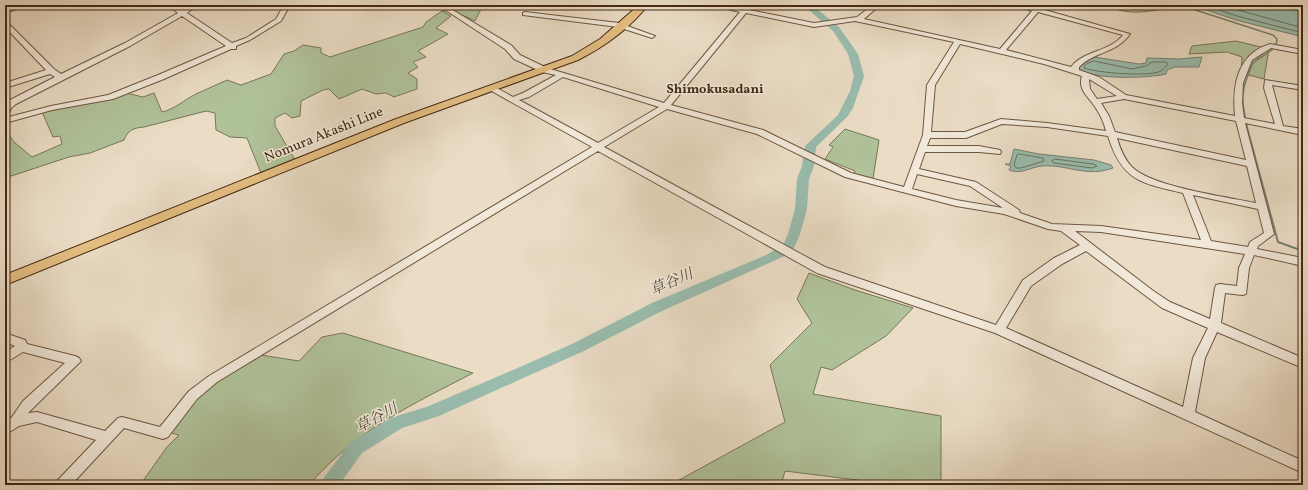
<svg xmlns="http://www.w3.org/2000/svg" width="1308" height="490" viewBox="0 0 1308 490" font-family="Vollkorn,'Noto Serif JP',serif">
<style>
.green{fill:#b0c29a;stroke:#7a7656}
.water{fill:#99bcae;stroke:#778170}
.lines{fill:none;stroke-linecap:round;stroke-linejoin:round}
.shore{stroke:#6e7260;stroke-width:1}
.stream-far1{stroke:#778170;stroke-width:1.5}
.stream{stroke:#778170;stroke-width:2}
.river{fill:#99bcae;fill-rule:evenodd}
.minor-casing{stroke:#6e5640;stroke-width:2}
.major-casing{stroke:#442913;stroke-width:2}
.minor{fill:#f1e8d9;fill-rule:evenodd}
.major{fill:#e5be82;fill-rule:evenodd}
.labels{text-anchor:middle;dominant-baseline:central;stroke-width:3;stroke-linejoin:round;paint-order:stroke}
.far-quarter-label{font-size:13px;font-weight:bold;fill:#442913;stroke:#f1e8d9}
.street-label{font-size:14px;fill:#442913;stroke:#f1e8d9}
.water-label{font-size:15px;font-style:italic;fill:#594e3a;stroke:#f1e8d9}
</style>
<rect width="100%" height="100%" fill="#eadcc5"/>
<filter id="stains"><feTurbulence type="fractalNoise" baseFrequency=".005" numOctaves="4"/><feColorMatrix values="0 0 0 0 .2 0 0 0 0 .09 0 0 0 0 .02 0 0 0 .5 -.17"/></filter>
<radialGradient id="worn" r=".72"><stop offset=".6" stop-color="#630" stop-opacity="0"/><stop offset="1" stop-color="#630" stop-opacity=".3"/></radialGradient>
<g class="green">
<polygon points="444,5 483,5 475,21 443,6"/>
<path d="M1103,5H1170L1167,8C1142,13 1128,15 1103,5Z"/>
<path d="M442,11L451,16L436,28L448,34L418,51L426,57L413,62L418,67L408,73L417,79V89L394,97L386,93L376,94L362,89L339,99L329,89L323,90L301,101L300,116L292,118L285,113L275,118V126L295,160L261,173L247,138L230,137L216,130L215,113L206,111L144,127C133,128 128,130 124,140L90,153L69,157L5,178V122H7V132L14,142L32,157L62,144L60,136L53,137L42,112L126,93L143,97L154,93L162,112C175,109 184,100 196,94C206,89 217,85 227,80L241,85L271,74L284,54L294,51L303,45L321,48V53L330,57L423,27L426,22Z"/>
<polygon points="1236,41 1269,49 1264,79 1241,73 1242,57 1227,52 1189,54 1192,46"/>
<polygon points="845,129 879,140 873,179 854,175 855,171 825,159 833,147 829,145"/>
<polygon points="809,273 855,290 913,308 886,336 832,370 821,367 813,394 941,416 941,485 897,485 785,471 781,485 670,485 785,422 770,365 812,323 797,299"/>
<path d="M343,333L473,373C411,405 355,431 309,485H140L167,447L179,435L171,433L202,390L261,355L299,361L322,337Z"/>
</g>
<g class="water">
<polygon points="1192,5 1234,5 1250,7 1257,5 1272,6 1299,11 1303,16 1303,37 1236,20"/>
<path d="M1094,57L1139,64L1146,63L1147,58H1151L1179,59L1202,57L1199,67H1175L1167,70L1166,74C1150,78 1088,81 1078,67L1082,62Z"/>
<path d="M1014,149L1039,154L1094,160L1111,165L1113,168C1087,178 1067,164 1042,166C1030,167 1022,175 1009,170L1011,166L1005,164H1010Z"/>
</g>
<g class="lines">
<g class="shore">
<polyline points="1204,5 1237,16 1303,33"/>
<polyline points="1220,5 1303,28"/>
<path d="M1094,61L1132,69L1146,66L1152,62H1166L1168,64C1166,66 1164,69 1161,71C1150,77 1097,73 1084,68L1085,65Z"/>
<polygon points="1019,154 1043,158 1044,161 1021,168 1016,168 1014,165 1017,155"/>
<polygon points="1055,159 1093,164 1097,166 1092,168 1054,163 1052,161"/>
</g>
<path class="stream-far1" d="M1180,5L1273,35L1277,39C1277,51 1262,55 1254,62C1251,65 1250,70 1249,73C1240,93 1242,104 1247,125"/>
<polyline class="stream" points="1246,124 1278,242 1303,251"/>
<polygon class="river" points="803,5 812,5 839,27 858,54 864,76 853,108 847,117 816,147 814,166 809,179 807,209 800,234 794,248 787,255 662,311 584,351 530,375 439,416 402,428 362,453 339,485 320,485 323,479 350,443 391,418 429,406 520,367 574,343 652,303 764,256 777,249 784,243 788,234 795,209 797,179 802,166 805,146 838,115 850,91 854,76 848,54 833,31"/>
<g class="minor-casing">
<g id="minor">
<polygon points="18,5 28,5 5,13 5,9"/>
<polygon points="168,5 175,5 182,10 190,5 197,5 187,13 232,43 246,38 276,19 284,5 290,5 281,21 250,40 236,46 236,49 231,49 164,79 113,99 52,110 5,123 5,118 51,106 108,95 158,75 226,46 182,16 130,46 16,104 11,108 8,115 5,115 5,105 10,100 55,77 50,74 5,88 5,83 46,70 5,27 5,21 7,22 54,69 61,74 125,43 178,13"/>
<path d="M431,5H440L451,9L511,45L520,55L547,68L664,103L740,12L711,5H724L743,9L747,5H753L749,10L814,23L857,17L873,5H880L864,19L1000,49L1032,11L1015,5H1025L1035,8L1037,5H1043L1041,9L1130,34C1116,54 1095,51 1079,67V70L1099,77L1126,95L1235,116C1232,86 1237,54 1270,44L1303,50V54L1271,48L1252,60L1243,83L1242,103L1244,118L1275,124L1264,88L1265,80L1303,86V90L1272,85L1283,126L1303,129V135L1245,123L1274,234L1258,246L1257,249L1303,258V266L1254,255L1249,268L1246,294L1242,295L1225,293L1221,323L1303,358V368L1217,332L1205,358L1195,412L1303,461V473L995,333L817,273L598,151L217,382L197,399L168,437L163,439L124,428L71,485H55L57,481L96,440L37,422L19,426L5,435V422L12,417L23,401L65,363L23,352L5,363V352L15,346L5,342V333L25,340L27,344L75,356L79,358L81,361L28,413L37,412L105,431L118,418L122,417L160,427L189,391L209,376L592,147L488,89L492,87H495L513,97L523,93L556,75L542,72L514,59L505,49L447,11ZM1038,12L1123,35C1110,52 1084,50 1071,67L1006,50ZM746,13L814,27L855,21L954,42L927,85L923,135L904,187L851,173L763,130L671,105ZM960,44L1044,64L1082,76C1077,91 1091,98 1097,110C1101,116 1104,123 1106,131L1047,123L1001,119L965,132H931L935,85ZM563,77L659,107L598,143L519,100L529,97ZM1089,79L1117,96L1097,99L1090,89ZM1124,99L1236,121L1246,160L1115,132L1109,116L1101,103ZM667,109L757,134L845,177L956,206L1004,214L1048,229L1061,231L1080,245L1054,258L1023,280L996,325L825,267L604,147ZM1002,124L1047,127L1108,136C1122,181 1141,183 1183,193L1201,240L1101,226L1052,224L1020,213L1019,210L976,182L919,169L925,152H979L1000,154L1001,152L1000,150L979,146H927L930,138H966ZM1117,138L1247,166L1256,203C1227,197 1152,187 1132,167C1124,159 1120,148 1117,138ZM917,174L970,186L1003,208L956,200L912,189ZM1193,195L1258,209L1264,233L1250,242L1248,247L1211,241ZM1075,231L1101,232L1245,254L1239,268L1237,286L1220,284L1216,285L1215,288L1210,319L1170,302L1152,290ZM1086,251L1162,308L1208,328L1193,358L1183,407L1006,328L1031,286L1062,264Z"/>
<polygon points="525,12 619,23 655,36 652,38 618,27 523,15 523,13"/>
</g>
</g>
<g class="major-casing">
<path id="major" d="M639,5H648C630,28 604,47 578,60L404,123L5,285V275L396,119L572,56L600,39Z"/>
</g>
<use href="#minor" class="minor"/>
<use href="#major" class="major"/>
</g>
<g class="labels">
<g class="far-quarter-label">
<text x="715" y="90">Shimokusadani</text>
</g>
<g class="street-label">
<text transform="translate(324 135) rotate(-22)">Nomura Akashi Line</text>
</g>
<g class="water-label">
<text transform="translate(672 283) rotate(-24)">草谷川</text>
<text transform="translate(377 419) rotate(-28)">草谷川</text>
</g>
</g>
<rect width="1308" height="490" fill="none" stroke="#eadcc5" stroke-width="20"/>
<rect x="6" y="6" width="1296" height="478" fill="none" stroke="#442913" stroke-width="2"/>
<rect x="10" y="10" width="1288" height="470" fill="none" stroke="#442913"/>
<rect width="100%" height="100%" filter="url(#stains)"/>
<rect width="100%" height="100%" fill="url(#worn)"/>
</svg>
